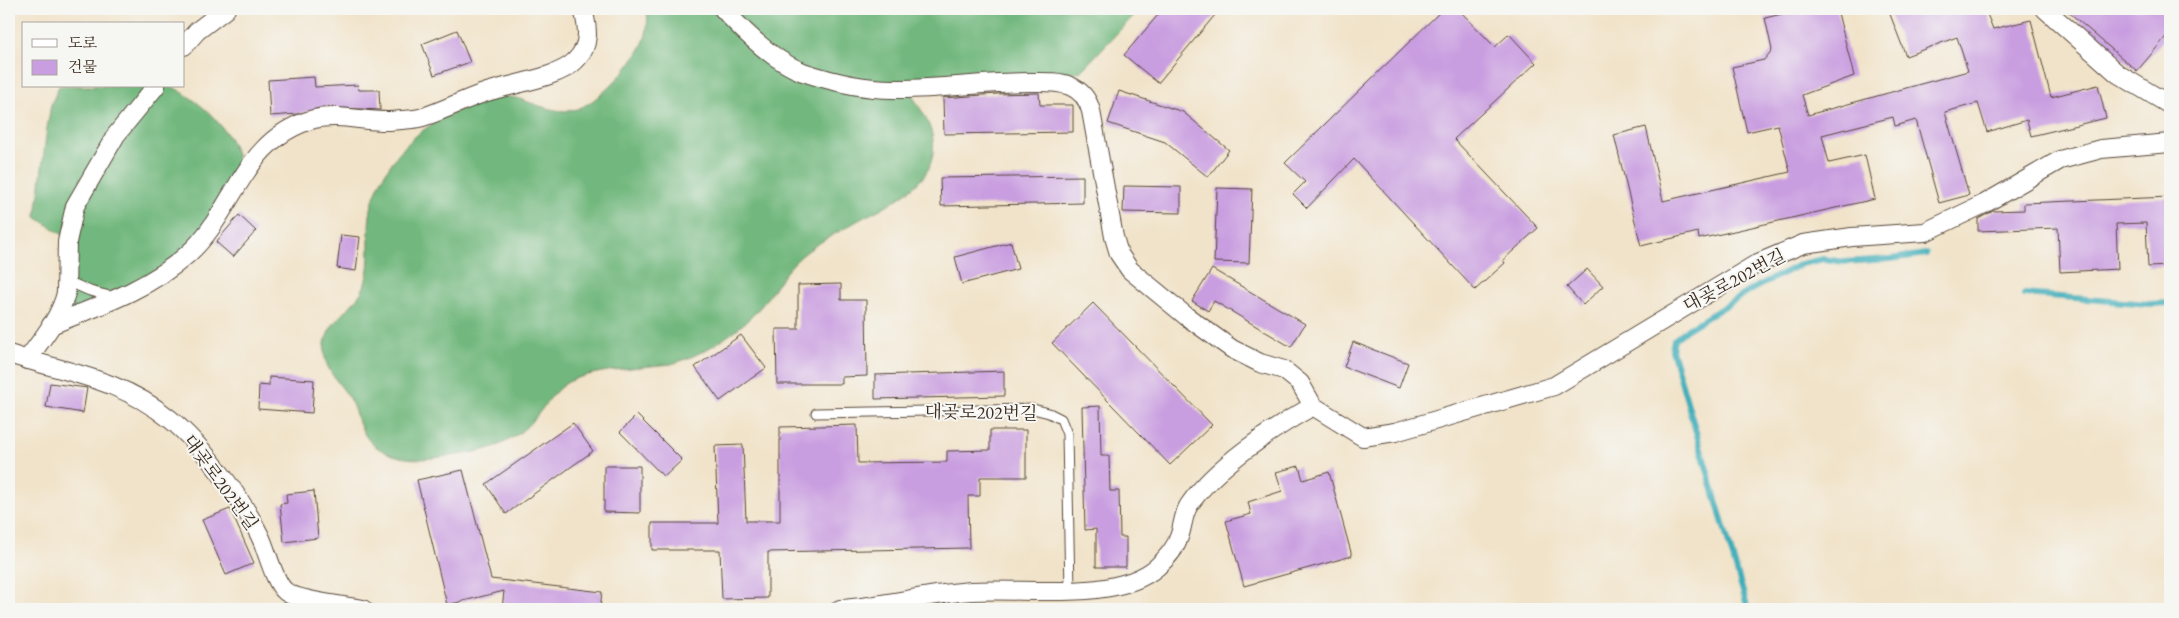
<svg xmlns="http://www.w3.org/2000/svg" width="2179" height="618" viewBox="0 0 2179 618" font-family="'EB Garamond','Noto Serif KR',serif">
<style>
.forest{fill:#72b87e;stroke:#56714e}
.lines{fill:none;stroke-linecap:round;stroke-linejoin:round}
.stream{stroke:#3dadb9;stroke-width:6}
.building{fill:#c99ee0}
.lane-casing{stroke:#564638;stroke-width:11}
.street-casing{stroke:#564638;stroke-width:20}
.lane{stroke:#fff;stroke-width:9}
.street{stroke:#fff;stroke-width:18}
.labels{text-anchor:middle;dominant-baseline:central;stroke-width:4;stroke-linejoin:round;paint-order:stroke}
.street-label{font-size:18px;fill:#3b2a1e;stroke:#f6f6f2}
</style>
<rect width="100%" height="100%" fill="#f6f6f2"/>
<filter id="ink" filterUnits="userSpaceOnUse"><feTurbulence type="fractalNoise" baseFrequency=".02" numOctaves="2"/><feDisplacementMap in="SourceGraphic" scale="10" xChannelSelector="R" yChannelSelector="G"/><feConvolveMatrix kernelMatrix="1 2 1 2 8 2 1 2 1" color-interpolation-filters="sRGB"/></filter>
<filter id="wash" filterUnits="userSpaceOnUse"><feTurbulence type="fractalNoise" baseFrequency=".0096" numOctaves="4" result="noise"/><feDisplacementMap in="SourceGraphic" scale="20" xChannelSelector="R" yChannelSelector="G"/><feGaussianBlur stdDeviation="1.12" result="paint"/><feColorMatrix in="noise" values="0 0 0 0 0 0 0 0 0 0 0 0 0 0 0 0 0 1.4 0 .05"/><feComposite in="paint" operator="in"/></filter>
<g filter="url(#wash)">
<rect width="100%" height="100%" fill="#f1e3c9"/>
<g class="forest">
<path d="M647,9H1140L1081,71L1068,75L1034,74L941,75L917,78L906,85C920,110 942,133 930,165C921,190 880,209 857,221C836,234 811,245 794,263C781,276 773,291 762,305C742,330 702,356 671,364C645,367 585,370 565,384C552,392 543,410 532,421C509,447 482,452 449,456C439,457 429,459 419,459C399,459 374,452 364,433C357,421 355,408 348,396C337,380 321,366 325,344C329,317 357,308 365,284C372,260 367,238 370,215C374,185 394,155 417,135C436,119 491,91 516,98C534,103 554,114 574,110C598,104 633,65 643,43C648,33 648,20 647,9Z"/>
<path d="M59,86H171C202,102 238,133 239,171L199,236L151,276L67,314L72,241L36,217L47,128L51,105Z"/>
</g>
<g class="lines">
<g class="stream">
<polyline points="2024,294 2149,304 2170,303"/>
<polyline points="1206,609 1210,606"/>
<polyline points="1748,609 1672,350 1674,340 1686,330 1758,286 1801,264 1824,259 1844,262 1890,259 1926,254"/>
</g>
</g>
<g id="blocks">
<g class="building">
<polygon points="1163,9 1220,9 1158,83 1124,55"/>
<polygon points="1443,9 1458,9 1495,47 1509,34 1536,63 1454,139 1538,228 1503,260 1505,263 1475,290 1354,159 1307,208 1293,194 1305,182 1285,163"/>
<polygon points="1803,9 1837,9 1854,76 1802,95 1808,115 1968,71 1957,37 1906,56 1888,9 1985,9 1993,29 2031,20 2051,97 2098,85 2106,118 2031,136 2027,120 1987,132 1978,103 1945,112 1969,195 1939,203 1916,120 1895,126 1893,117 1822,135 1829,163 1865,155 1875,199 1699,239 1698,232 1641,246 1614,135 1646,127 1663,201 1790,172 1778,125 1747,132 1732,67 1764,60 1772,50 1765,18"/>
<polygon points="2065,9 2170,9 2170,32 2137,71"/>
<polygon points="457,30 470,62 434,75 422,44"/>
<polygon points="314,77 315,87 358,85 359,90 379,90 380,110 323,107 298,114 270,116 268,80"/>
<polygon points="1119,91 1183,112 1229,150 1208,177 1165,142 1108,123"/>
<polygon points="1039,93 1040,105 1073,105 1073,132 944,134 943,98 997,94"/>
<polygon points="1083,176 1083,203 941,206 940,178"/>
<polygon points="1124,186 1181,187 1181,213 1123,212"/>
<polygon points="1217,188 1252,189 1249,263 1214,262"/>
<polygon points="2170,197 2170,266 2148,267 2146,223 2116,224 2118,269 2060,272 2058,228 1978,231 1978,219 1993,211 2024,210 2024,203"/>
<polygon points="239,215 256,231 233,257 216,242"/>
<polygon points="341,235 360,237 356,271 337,268"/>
<polygon points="1011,242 1018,269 962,284 955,257"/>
<polygon points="1212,269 1305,324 1291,347 1214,301 1208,311 1192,301"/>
<polygon points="1587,269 1603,286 1583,305 1567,287"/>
<polygon points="841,284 841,300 866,300 867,376 842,377 842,384 777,384 776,329 798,329 798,285"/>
<polygon points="1093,303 1212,425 1170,465 1052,343"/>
<polygon points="741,335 766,368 720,401 695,367"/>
<polygon points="1353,342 1408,363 1399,388 1344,367"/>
<polygon points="1004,371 1004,396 875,399 875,375"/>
<polygon points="269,377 314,380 312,413 258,409 259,385 269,386"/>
<polygon points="50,383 87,388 83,413 46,407"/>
<polygon points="1100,406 1101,456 1109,456 1110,491 1119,491 1120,537 1126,537 1126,567 1096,567 1096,529 1085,530 1082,407"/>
<polygon points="637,415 682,460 664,477 620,432"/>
<polygon points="573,423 593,451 506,514 486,484"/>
<polygon points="857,425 858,463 947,462 947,451 990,450 990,430 1026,430 1026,477 980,477 980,496 968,496 969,548 768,552 768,598 722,599 720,550 652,550 652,523 718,523 715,446 743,445 746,521 780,521 780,427"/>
<polygon points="604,466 640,466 640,513 604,512"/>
<polygon points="1299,466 1303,480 1329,472 1352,556 1244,586 1226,521 1251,514 1248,502 1282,491 1276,472"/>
<polygon points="463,470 491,579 602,592 600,609 502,609 504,591 447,605 417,480"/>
<polygon points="314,491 318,538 284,542 280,504 287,503 286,494"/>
<polygon points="230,509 254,563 226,575 202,520"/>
</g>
</g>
</g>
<g filter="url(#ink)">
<use href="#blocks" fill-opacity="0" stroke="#564638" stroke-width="1"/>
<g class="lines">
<g class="lane-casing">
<g id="lane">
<polyline points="67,281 90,291 114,297"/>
<polyline points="816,413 1033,409 1049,413 1061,419 1067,434 1070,591"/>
</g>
</g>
<g class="street-casing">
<g id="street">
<path d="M723,9C744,32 773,61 803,72C833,82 869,90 900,89C943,89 986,82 1029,82C1042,82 1058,81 1070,86C1082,91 1088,99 1091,111L1114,237L1119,254L1130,270L1186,316L1232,349L1260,363L1284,370L1300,383L1313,406"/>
<polyline points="2045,9 2118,74 2170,105"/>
<polyline points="184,46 197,31 226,9"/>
<path d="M51,325C99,306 149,289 188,254C236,211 242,139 314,119C338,113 365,122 390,121C400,120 413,120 423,117C445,110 465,99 487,92C510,84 559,78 575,61C591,46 588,28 583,9"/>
<path d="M9,354C67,373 119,378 170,419C202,445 242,498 260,536C267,550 274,582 285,591C296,601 346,606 363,609"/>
<path d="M27,360C42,339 60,318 66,293L67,242L75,206L116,135L156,86"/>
<path d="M840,609C884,606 927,594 971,591C1023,587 1116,603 1157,567C1166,559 1175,550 1179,537C1183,527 1183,514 1189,505C1214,468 1273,428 1313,406L1363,437L1395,432L1554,386L1758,263L1803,244L1852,237L1925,232L1984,204L2060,160L2101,149L2170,143"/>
</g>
</g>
<use href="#lane" class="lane"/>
<use href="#street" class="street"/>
</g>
</g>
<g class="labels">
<g class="street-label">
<text transform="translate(1734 280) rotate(-28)">대곶로202번길</text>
<text transform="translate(981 412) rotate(1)">대곶로202번길</text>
<text transform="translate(221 482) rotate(54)">대곶로202번길</text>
</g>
</g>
<rect width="2179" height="618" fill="none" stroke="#f6f6f2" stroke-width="30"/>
<rect x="22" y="22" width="162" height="65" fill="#f6f6f2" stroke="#aba49d"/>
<rect x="32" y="39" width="25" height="8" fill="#ffffff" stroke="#aba49d"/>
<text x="68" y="48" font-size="15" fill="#3b2a1e">도로</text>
<rect x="32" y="60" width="25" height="15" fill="#c99ee0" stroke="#aba49d"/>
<text x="68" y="72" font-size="15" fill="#3b2a1e">건물</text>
</svg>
